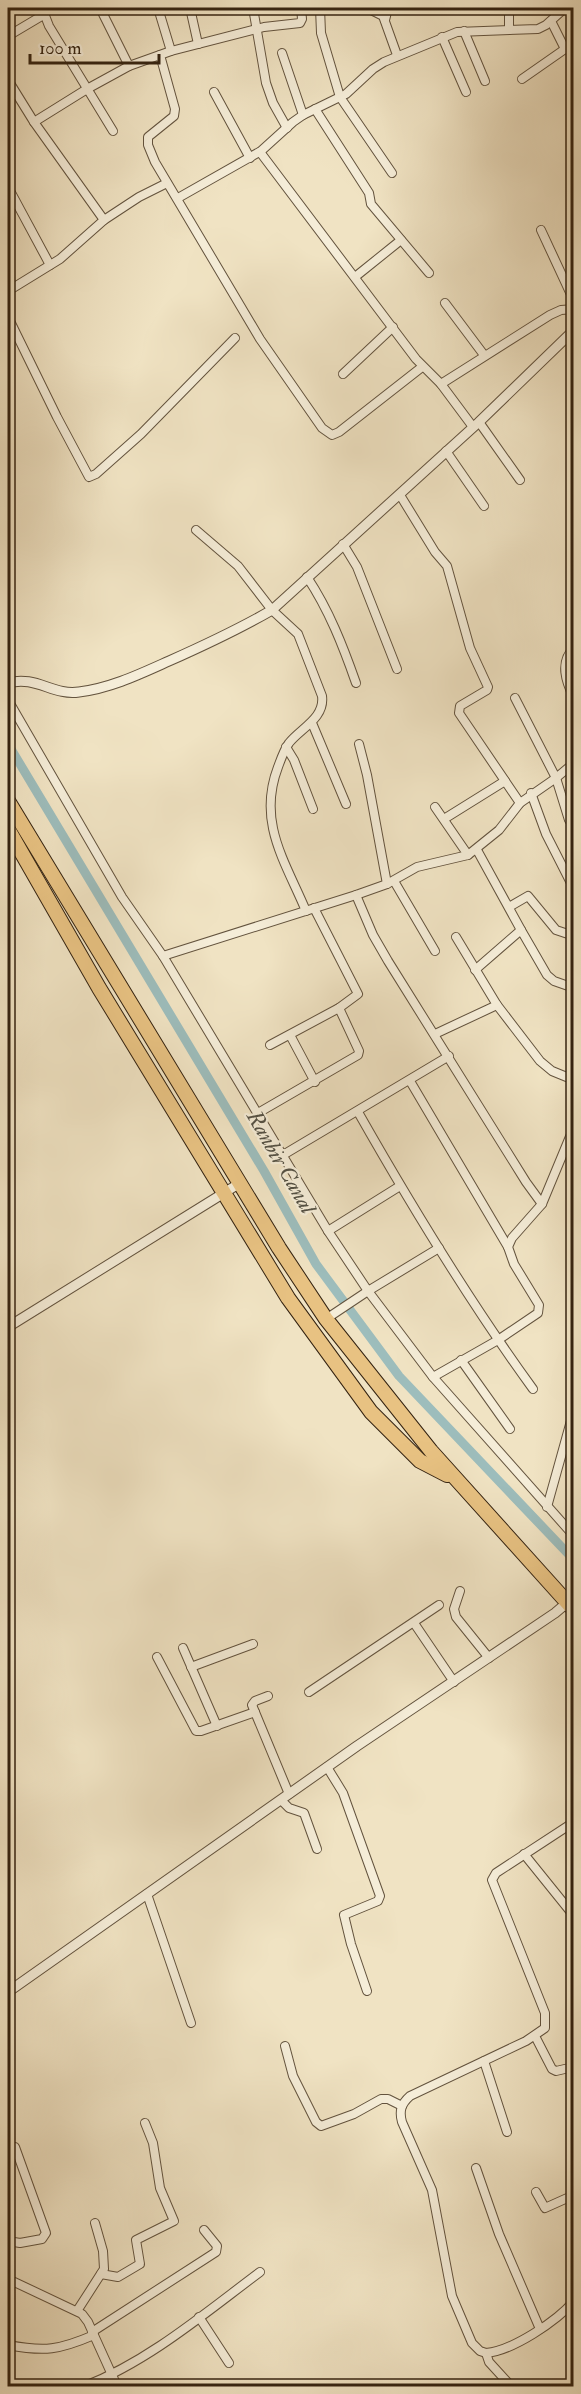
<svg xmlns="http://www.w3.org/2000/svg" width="581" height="2394" viewBox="0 0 581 2394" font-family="'IM FELL Double Pica',serif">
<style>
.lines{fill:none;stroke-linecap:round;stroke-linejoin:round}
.canal{stroke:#9dbdbc;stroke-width:9}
.minor-casing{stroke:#63533e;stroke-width:10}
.tertiary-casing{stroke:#63533e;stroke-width:11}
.trunk-casing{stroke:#342311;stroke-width:16}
.minor{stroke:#f5edd8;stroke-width:8}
.tertiary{stroke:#f5edd8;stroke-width:9}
.trunk{stroke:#e8c282;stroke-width:14}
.labels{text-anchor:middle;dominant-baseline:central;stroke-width:4.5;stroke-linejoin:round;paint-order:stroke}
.water-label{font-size:22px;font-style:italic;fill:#545144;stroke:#f5edd8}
</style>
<rect width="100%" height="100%" fill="#f0e3c3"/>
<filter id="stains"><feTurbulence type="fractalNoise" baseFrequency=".00333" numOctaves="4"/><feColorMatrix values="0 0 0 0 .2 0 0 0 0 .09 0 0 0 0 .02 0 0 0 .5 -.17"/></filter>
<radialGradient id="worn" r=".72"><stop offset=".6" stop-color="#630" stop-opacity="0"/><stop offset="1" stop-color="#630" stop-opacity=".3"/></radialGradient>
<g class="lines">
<polyline class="canal" points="8,744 264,1171 316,1264 399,1376 574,1560"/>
<g class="minor-casing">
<g id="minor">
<polyline points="42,8 49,26 113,131"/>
<polyline points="100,8 129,66"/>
<polyline points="158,8 171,51"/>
<polyline points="190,8 198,44"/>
<polyline points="253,8 266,83 273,103 287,128"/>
<polyline points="320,8 321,33 340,97 392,173"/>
<polyline points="367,8 383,16 397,55"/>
<polyline points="385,20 388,8"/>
<polyline points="509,30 509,8"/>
<polyline points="464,31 485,81"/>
<polyline points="8,36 45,14"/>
<polyline points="442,37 466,92"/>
<polyline points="282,53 303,115"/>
<polyline points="160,55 175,109 174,116 148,137 148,145 155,162 260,339 322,428 332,435 339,432 422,367"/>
<polyline points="522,79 565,49 551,21"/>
<polyline points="8,80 34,122 87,89 129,66 171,51 264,27 300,23 302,19 301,8"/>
<polyline points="214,92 250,158"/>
<polyline points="315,109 369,193 371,204 429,273"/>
<polyline points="34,122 104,220"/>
<polyline points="260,152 416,359 441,384 473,427"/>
<polyline points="571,171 574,178"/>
<polyline points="8,187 50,265"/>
<polyline points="178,198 261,151 293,122 303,115 346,94 373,69 384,62 457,32 538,29 546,25 565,8"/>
<polyline points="541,230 574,301"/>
<polyline points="355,277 401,240"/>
<polyline points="8,291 60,259 104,220 139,197 167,183"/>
<polyline points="445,303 484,355"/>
<polyline points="8,317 57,417 89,477 96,474 141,434 235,338"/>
<polyline points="343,374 393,327"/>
<polyline points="441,384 550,315 561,310 574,309"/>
<polyline points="479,422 520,480"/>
<polyline points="446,451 484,506"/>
<polyline points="400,495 435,552 447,566 470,648 488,687 487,690 460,706 459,713 520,803"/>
<path d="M196,530L238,566L272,610L298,634L322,696C325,718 301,728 289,743C284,750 281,759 278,767C257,822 285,861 306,911"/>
<polyline points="343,544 357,567 397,669"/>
<path d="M307,577C329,610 343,646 356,683"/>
<path d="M574,648C559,662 566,682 574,698"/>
<polyline points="515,698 556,778 574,763"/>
<polyline points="8,700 122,897 163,956 328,1231 368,1291 439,1248"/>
<polyline points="312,723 346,804"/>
<polyline points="359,744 367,775 387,884"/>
<polyline points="286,747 294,760 313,809"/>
<polyline points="531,793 546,834 574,889"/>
<polyline points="435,807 468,855"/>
<polyline points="444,819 505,781"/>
<polyline points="394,881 435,951"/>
<polyline points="356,895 373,935 388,961 526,1182 542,1204"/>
<polyline points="509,907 528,896 556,930 574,936"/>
<polyline points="521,930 547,975 554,981 574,988"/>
<polyline points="456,937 497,1005 540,1061 552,1071 574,1080"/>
<polyline points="163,956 356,895 387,884 417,867 468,855 499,830 520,803 556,778 569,820 574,821"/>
<polyline points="475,970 521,930 477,850"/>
<polyline points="435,1034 497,1005"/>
<polyline points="290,1035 315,1082"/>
<polyline points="270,1045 339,1008 358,994 314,908"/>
<polyline points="410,1081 508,1247"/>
<path d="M358,1112C412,1207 469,1301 533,1389"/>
<polyline points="258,1113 358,1055 359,1051 339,1008"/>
<polyline points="283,1155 449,1056"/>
<polyline points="328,1231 400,1186"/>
<polyline points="326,1319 368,1291 433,1377 498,1340 538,1313 539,1305 514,1264 508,1247 512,1238 542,1204 574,1127"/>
<polyline points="461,1360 510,1429"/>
<polyline points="433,1377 574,1536"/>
<polyline points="547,1507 574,1410"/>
<polyline points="460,1591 454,1609 456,1617 489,1658"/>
<polyline points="414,1623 454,1682"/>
<polyline points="183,1648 217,1726"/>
<polyline points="157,1657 196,1731 201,1731 255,1712"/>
<polyline points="191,1667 253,1644"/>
<polyline points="309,1692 439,1605"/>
<polyline points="268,1696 255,1701 252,1705 289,1794"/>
<polyline points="327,1767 343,1793 380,1896 378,1901 344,1915 351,1944 367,1991"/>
<polyline points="281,1800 289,1808 304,1813 317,1849"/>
<path d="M574,1822L496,1873L492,1880L545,2013V2028L526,2041L410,2096C401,2104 399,2111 402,2122L432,2190L452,2296L472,2343L480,2351L486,2353C512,2351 557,2321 574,2301"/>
<polyline points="524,1854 574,1916"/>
<polyline points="147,1894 191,2023"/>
<polyline points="535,2036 552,2069 556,2071 569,2068 574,2072"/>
<polyline points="285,2046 293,2076 316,2122 321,2126 354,2114 381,2099 388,2099 402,2106"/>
<polyline points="484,2061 507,2132"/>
<polyline points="476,2168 499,2234 540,2329"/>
<polyline points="536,2192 545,2208 574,2195"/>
<polyline points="8,2241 20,2243 42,2239 46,2233 15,2147"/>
<polyline points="101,2274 118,2277 140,2264 136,2240 174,2221 160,2188 153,2143 145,2123"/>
<polyline points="8,2279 82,2314 88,2322 117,2386"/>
<polyline points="77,2311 104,2269 103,2251 95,2223"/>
<polyline points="199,2317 229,2363"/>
<polyline points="92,2332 216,2252 217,2246 204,2230"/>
<path d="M8,2345C45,2352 59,2350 94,2335"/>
<polyline points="486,2353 489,2362 511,2386"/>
<path d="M85,2386C149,2361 205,2313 260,2272"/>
</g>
</g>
<g class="tertiary-casing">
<g id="tertiary">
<path d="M8,683C36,675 53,696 79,692C111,688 140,674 169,661C205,645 239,629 272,610L479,422L574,330"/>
<polyline points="8,1327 240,1183"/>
<polyline points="8,1992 357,1746 555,1613 568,1602"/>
</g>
</g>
<g class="trunk-casing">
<g id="trunk">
<polyline points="8,801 279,1248 326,1319 431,1451 574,1610"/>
<polyline points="8,829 99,988 288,1298 371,1412 420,1461 447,1475"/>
</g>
</g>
<use href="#minor" class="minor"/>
<use href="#tertiary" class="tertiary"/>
<use href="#trunk" class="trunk"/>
</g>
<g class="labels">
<g class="water-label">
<text transform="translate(281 1162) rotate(60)">Ranbir Canal</text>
</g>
</g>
<rect width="581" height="2394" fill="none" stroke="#f0e3c3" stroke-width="30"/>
<rect x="9" y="9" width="563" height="2376" fill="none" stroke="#342311" stroke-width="3"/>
<rect x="15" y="15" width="551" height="2364" fill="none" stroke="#342311" stroke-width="1.5"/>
<path d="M30 54v9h129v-9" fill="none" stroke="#342311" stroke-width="3"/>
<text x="39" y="54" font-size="18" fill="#342311" stroke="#f5edd8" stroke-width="4.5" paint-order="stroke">100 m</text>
<rect width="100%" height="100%" filter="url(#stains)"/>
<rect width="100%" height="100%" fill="url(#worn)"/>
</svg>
